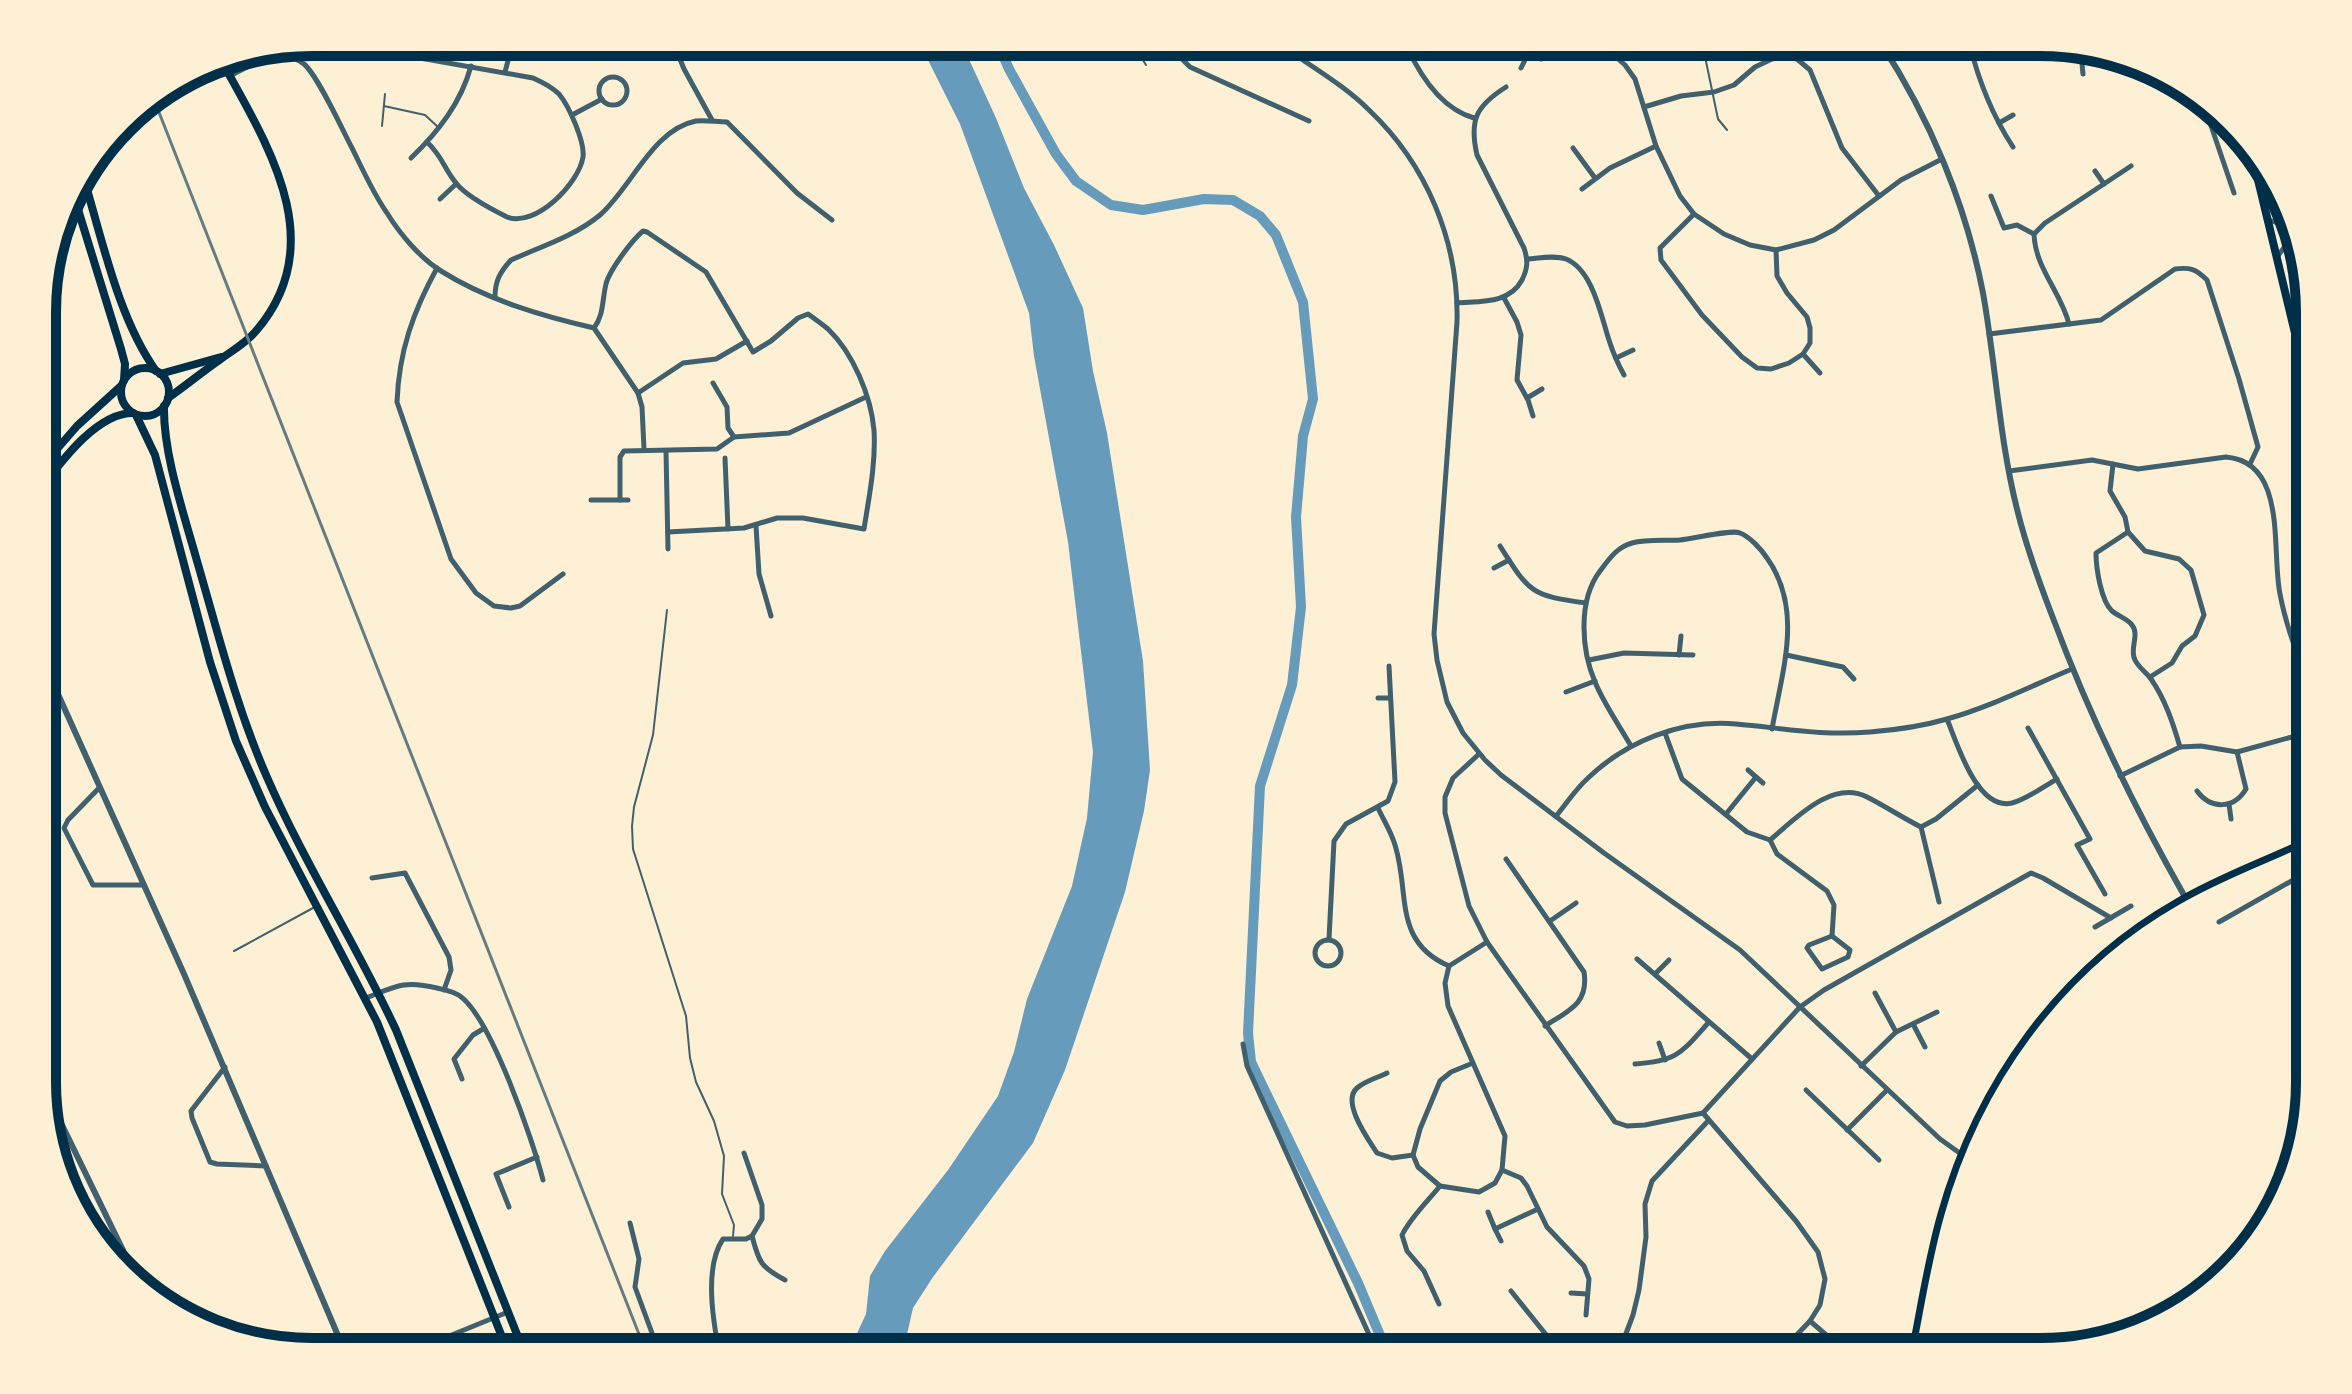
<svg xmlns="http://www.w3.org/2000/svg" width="2352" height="1394" viewBox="0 0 2352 1394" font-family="'Titillium Web',sans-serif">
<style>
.water{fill:#669bbc}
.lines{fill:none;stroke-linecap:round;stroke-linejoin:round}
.canal{stroke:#669bbc;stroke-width:10}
.service{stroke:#3f606c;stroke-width:2}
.minor{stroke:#3f606c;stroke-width:5}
.tertiary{stroke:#3f606c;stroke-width:6}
.secondary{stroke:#003049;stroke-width:7}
.primary{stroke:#003049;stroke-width:8}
.rail{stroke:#657d81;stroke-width:3}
.rim{fill:none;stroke:#003049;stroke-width:10}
</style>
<rect width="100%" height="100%" fill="#fdf0d5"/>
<polygon class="water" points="919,42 961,42 996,118 1024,188 1054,245 1083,308 1093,371 1107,433 1143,661 1150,770 1144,811 1125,892 1065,1070 1033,1143 933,1277 913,1308 903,1352 851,1352 853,1342 866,1314 870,1276 885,1251 948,1170 998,1096 1014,1052 1027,999 1072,886 1087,818 1093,752 1068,542 1034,356 1029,313 960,124"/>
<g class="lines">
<polyline class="canal" points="997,42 1009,69 1056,154 1076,181 1111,205 1143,210 1204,199 1233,200 1260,216 1276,235 1303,302 1313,399 1303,436 1296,517 1301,607 1292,685 1260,786 1248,1033 1251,1062 1358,1283 1387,1352"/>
<g class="service">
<polyline points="1132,42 1146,65"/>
<polyline points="1703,47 1718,119 1727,130"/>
<polyline points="384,106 425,115 438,127"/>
<polyline points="382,126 385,94"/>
<polyline points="667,610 653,735 634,807 632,826 633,849 686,1016 690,1058 696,1082 714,1121 724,1156 722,1194 734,1225 733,1236"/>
<polyline points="234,951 313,908"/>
</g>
<g class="minor">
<path d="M356,42L403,55L533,78C542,82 552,87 559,94C569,106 585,142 583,157C579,183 536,228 507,217C493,210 465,195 456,183C444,169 443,157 427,142"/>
<polyline points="673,42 684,69 712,120"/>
<polyline points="1171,42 1181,58 1190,67 1309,121"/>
<path d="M1393,42L1407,47C1420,75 1442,109 1474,118"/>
<polyline points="1599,42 1625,65 1635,79 1656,146 1680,196 1694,214 1724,234 1750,245 1776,250 1814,240 1834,230 1901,180 1942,159"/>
<path d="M1969,42C1978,79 1992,115 2013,147"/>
<polyline points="1407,47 1415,42"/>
<polyline points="1528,53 1541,59"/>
<polyline points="2081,53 2083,74"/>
<path d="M1294,54C1320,72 1347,88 1369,110C1427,165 1459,242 1457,322L1434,634L1437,660L1447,702L1463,733L1485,760L1501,775L1604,853L1740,950L1940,1139L1961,1154"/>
<polyline points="1889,55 1914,42"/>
<polyline points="1785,56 1786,42"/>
<polyline points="1521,68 1534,42"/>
<polyline points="505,72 513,42"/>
<path d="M230,76C252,65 280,45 304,64C318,76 342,129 352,148C363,170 373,193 387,213C400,234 420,258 441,271C487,300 542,316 594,328L638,393L642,407L644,449"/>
<circle cx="613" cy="91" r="14"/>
<polyline points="1644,107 1681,96 1714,92 1734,85 1755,67 1772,59 1785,56 1797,59 1810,70 1842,148 1879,196"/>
<polyline points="2205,108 2234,193"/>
<polyline points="572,115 602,99"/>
<polyline points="1999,123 2013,115"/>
<polyline points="1573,148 1595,178"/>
<path d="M411,158C438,132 461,103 471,66"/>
<polyline points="2095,171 2104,184"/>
<polyline points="1582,189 1610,168 1656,146"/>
<polyline points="1991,196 2004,228 2017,225 2034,234"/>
<polyline points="440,199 456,184"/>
<polyline points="1694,214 1660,248 1661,260 1702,315 1742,357 1757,368 1771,369 1789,363 1803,354 1810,343 1810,328 1807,317 1787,293 1777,276 1776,250"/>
<polyline points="2269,220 2289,227"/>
<polyline points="2277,257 2292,237"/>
<path d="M1528,259C1540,258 1555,255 1566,259C1593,270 1601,316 1609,340C1613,353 1618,364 1624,375"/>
<path d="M437,268C413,312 399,351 397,402L451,559L476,593L494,606L511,608L520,606L563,574"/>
<path d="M495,297C495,281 500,272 511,260C540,247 575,236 600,215C631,188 653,129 696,121C706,120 717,122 727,122L797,193L832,220"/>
<polyline points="1504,298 1517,322 1521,335 1517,380 1528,400 1533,416"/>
<path d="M1457,303C1481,301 1509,304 1522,280C1528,268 1528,260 1524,248L1477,155C1469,120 1476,106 1506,87"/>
<path d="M2069,324C2061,292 2035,268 2034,234L2045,223L2131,166"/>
<path d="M594,328C604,315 602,300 606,284C609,271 632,240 643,231L647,232L706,272L753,352L771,341L798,318L808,314C815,319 822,324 828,329C853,353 871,396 874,430C876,463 869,497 864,529L803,518H777L744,528L668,532"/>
<path d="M1989,334L2101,320L2175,269C2190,267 2196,269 2207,280L2239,379L2258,447L2250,464"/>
<polyline points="1803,354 1820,373"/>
<polyline points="1616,358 1633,350"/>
<polyline points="713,383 727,407 728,428 734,437"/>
<polyline points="638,393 683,363 716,359 747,341"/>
<polyline points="1527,398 1542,389"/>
<polyline points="666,451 668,549"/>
<polyline points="725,458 728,529"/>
<polyline points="2113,464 2110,491 2125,517 2128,532 2145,551 2179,559 2191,570 2204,615 2195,636 2182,646 2172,663 2150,677"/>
<path d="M2009,471L2092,460L2138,469L2226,457C2288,462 2271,551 2280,594C2286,626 2297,654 2309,683"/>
<polyline points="591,500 628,500"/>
<polyline points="620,500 620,457 624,451 717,449 734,437 789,433 866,397"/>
<polyline points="756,526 759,574 771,616"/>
<path d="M2128,532L2096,553C2096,568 2101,601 2112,611C2118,616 2128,619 2132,625C2140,635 2129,649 2135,660C2139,668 2146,672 2151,679C2165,699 2173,723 2180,747"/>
<path d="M1500,546C1529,592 1531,596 1586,603"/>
<polyline points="1494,568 1509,560"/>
<polyline points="1679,655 1681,636"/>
<polyline points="1786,655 1843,667 1854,679"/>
<polyline points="1589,660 1624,653 1693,655"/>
<polyline points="1566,692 1595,681"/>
<polyline points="1378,698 1390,698"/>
<path d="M1947,719C1957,743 1977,811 2012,803C2027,799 2043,787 2057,779"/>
<polyline points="2028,728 2090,839 2077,845 2105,894"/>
<polyline points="1665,733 1682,779 1747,832 1770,840 1777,854 1827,891 1834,905 1832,936"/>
<path d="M1631,746C1619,725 1604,704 1595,682C1581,649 1578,600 1600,571C1609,559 1617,547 1632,543C1646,539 1665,541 1680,540C1693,539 1732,529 1740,533C1750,537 1761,549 1767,558C1804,610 1782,671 1772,729"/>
<polyline points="1479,754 1453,778 1445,797 1445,813 1469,906 1487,942 1499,959 1615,1122 1627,1126 1645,1125 1703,1113 1800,1007 1824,990 2031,873 2043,878 2111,918"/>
<polyline points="1748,770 1763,783"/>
<polyline points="2120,776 2180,747 2201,746 2237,752 2299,735 2309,726"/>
<polyline points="100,787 68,820 64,828 66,832 93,885 144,885"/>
<path d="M2197,791C2211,810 2234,809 2246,789L2237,752"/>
<polyline points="2229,804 2231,819"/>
<path d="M1378,808C1383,819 1390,830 1394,842C1411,890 1391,941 1449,966"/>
<polyline points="1726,814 1756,777"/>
<path d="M1556,816C1566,804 1575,790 1587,779C1626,741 1682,719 1736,724C1783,728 1821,736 1870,732C1895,730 1923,726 1947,719C1990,707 2031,686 2072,669"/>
<polyline points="1921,827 1939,902"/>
<path d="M1770,840C1795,819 1832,779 1867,797C1885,806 1903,818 1921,827L1936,819L1978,785"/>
<path d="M1506,859L1584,972C1589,1004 1568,1011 1545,1026"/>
<polyline points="372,878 405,873 449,957 451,970 444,990"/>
<polyline points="1550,921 1576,903"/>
<polyline points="2219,922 2309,871"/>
<polyline points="2095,927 2131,906"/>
<polygon points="1832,936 1850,950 1848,957 1822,969 1807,948 1809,945"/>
<polyline points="1329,939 1334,841 1346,824 1388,801 1395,782 1389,666"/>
<circle cx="1328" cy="953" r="13"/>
<polyline points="1637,959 1752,1059"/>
<polyline points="1449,966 1445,983 1448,1006 1473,1063 1505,1136 1502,1170 1495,1183 1479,1192 1440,1186 1418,1167 1413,1155 1420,1129 1440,1081 1451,1072 1473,1063"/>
<polyline points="1449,966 1487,942"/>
<polyline points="1655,974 1669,960"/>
<polyline points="1875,993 1896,1032"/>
<path d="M366,998C396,986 404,980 437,988C445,990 453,991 460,996C491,1018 533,1141 543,1180"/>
<polyline points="1913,1024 1925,1047"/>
<polyline points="1659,1043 1665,1060"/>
<polyline points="1243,1044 1247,1066 1377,1352"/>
<path d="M1635,1064C1678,1061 1681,1053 1709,1022"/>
<polyline points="1861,1066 1896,1032 1937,1012"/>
<polyline points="225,1067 191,1111 192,1118 210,1162 217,1164 266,1166"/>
<path d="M1387,1073C1377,1078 1365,1081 1357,1088C1341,1102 1368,1139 1377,1153L1392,1158L1413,1155"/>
<polyline points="462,1079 454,1059 473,1035 483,1029"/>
<polyline points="1806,1090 1879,1160"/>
<polyline points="1703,1113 1796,1221 1818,1252 1825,1279 1820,1305 1810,1321 1788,1344 1777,1352"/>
<polyline points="1847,1130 1887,1090"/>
<polyline points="1502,1170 1521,1178 1527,1186 1547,1227 1584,1266 1589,1279 1586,1315"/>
<polyline points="509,1207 496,1174 537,1157"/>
<polyline points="1488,1212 1495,1229 1538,1209"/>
<polyline points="630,1223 639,1259 635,1287 659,1352"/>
<polyline points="1495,1229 1501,1241"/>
<path d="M752,1236C759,1263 761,1267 785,1280"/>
<polyline points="1511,1291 1560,1352"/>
<polyline points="1571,1293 1587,1294"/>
<path d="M1439,1304L1424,1271L1407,1251L1402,1235C1411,1217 1427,1202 1440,1186"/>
<polyline points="1810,1321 1846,1352"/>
<polyline points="410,1352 508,1312"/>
<path d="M719,1352C713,1320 704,1267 723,1239H746L752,1236L762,1219V1205L744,1153"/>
<polyline points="1619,1352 1633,1315 1639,1290 1646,1237 1645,1204 1652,1181 1708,1121"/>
<polyline points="1852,1352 1861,1340"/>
</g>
<g class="tertiary">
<polyline points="1278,42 1294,54 1302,42"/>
<path d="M1880,42C1930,118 1966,205 1983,293C1996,365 1999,438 2017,509C2026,546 2039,582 2053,618C2089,715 2134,807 2185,897"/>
<polyline points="44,663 184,974 345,1352"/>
<polyline points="44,1088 136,1277"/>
</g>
<path class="secondary" d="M1912,1351C1921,1306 1928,1259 1941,1214C1977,1085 2059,969 2177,902C2219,877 2265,861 2309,840"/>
<g class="primary">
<polyline points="2252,155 2309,391"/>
<path d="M83,176C102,238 118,318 156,371"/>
<polyline points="72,190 121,349 125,364 124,380"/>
<circle cx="145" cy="392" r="24"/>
<polyline points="160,374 221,357"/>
<path d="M168,398C185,386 201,373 218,361C231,351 245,344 256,331C332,243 267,144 221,60"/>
<path d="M164,406C163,454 184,514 197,561C218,633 236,706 266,775C304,863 356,944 396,1030L524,1352"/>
<polyline points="136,415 155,455 210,662 236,741 265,807 377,1022 508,1352"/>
<polyline points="44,464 77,426 121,386"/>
<path d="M44,484C64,458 98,413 133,413"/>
</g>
<polyline class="rail" points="153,97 646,1352"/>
</g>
<path d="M0 0H2352V1394H0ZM312 56H2040A256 256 0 0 1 2296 312V1082A256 256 0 0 1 2040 1338H312A256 256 0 0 1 56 1082V312A256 256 0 0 1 312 56Z" fill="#fdf0d5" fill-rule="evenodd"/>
<path class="rim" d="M312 56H2040A256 256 0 0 1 2296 312V1082A256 256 0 0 1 2040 1338H312A256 256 0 0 1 56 1082V312A256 256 0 0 1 312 56Z"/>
</svg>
